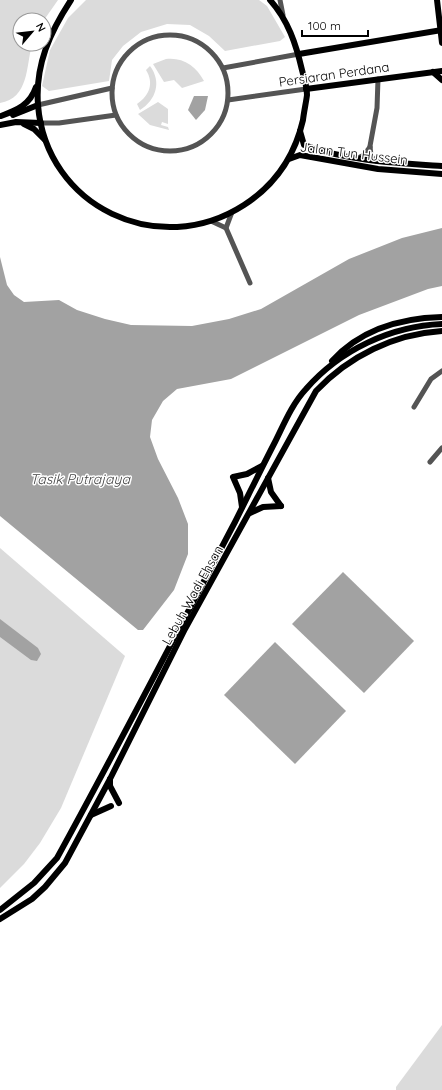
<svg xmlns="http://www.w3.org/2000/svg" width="442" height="1090" viewBox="0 0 442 1090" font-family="Quicksand,sans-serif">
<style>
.green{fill:#dbdbdb}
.water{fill:#a2a2a2}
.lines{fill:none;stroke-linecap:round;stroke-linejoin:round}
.minor{stroke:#545454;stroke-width:5}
.major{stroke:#000;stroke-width:6}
.labels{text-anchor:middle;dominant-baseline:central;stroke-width:3;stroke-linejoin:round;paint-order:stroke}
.street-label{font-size:13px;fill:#000;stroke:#fff}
.water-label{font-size:14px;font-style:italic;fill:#434343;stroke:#fff}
</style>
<rect width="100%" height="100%" fill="#fff"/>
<g class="green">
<path d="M0,0H58L44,20H20V44H32C26,67 29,98 0,103Z"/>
<polygon points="86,0 259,0 267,6 285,37 280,41 225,51 209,36 190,25 167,24 141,32 123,46 112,60 109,81 49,91 42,86 50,50 68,18"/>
<path d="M166,59C183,57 196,66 204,81L182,88L174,80L164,82L153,64Z"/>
<path d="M150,66C162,82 156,100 140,110L137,104C150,95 154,83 146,70Z"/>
<polygon points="158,102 168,109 168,124 162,122 161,125 168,127 169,130 150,125 138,114"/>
<polygon points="0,548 125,656 61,808 40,843 24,864 0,888"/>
<polygon points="442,1025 442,1090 396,1090 396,1087"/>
</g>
<g class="water">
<polygon points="194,96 208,96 205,110 196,120 188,110"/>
<polygon points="442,228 442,286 428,289 359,315 231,379 177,389 163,401 152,420 150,437 158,459 178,498 188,524 188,554 174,590 143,630 138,630 0,516 0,257 7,285 14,295 24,302 59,300 77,310 105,319 131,325 192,326 229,319 261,309 349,259 402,238"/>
<polygon points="343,572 414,641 364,693 292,624"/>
<polygon points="0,619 38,648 41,654 37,661 31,660 0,637"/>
<polygon points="275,642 346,711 295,764 224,695"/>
</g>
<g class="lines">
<g class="minor">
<polyline points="280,0 283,15"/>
<circle cx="170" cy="93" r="58"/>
<polyline points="223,68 299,54"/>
<polyline points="228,100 306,89"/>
<polyline points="38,105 112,88"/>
<polyline points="41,123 59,123 116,115"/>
<polyline points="358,158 364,155 370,147"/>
<polyline points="376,161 371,156 370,146 377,108 378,79"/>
<polyline points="211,221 226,228 250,283"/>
<polyline points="226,228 232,212"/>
<polyline points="414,407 431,379 442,371"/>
<polyline points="430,462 442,448"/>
</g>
<g class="major">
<path d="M71,0C50,32 35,65 38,105C46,207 159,260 244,205C275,185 295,155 303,120C304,111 306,103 307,95C307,86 304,78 302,70C296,44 288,20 270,0"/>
<polyline points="437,0 442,43"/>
<polyline points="299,54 442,30"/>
<polyline points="433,72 442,80"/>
<polyline points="306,89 442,71"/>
<polyline points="13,115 38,105"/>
<path d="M1,116C17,110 30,105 36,87"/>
<polyline points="24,124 34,129 45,140"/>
<polyline points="0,125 16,122 41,123"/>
<path d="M300,131L304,145C348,161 395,163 442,166"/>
<polyline points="289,159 300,155 378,169 442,174"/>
<path d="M332,361C360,330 401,318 442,317"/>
<polyline points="268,478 271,492 281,506"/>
<polyline points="242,507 240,493 233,477 247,474 262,466"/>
<polyline points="250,513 263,507 281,506"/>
<polyline points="110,779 110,786 119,803"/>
<polyline points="91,815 111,806"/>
<path d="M0,910L34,883L57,858C118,747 176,634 235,522C248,496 261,469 275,442C284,424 292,404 306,389C340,350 391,326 442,324"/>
<path d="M0,919L32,899L45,887L65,863L110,779L185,629L316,391C349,356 394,334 442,331"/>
</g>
</g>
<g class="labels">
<g class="street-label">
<text transform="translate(334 74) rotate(-8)">Persiaran Perdana</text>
<text transform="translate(354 153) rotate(7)">Jalan Tun Hussein</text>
<text transform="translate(192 595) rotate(-61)">Lebuh Wadi Ehsan</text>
</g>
<g class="water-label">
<text x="80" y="479">Tasik Putrajaya</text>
</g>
</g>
<g transform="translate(32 32) rotate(62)"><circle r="19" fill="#ffffff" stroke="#999999"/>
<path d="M0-3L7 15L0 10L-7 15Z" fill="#000000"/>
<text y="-6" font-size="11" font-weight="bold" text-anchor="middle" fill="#000000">N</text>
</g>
<path d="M302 30v6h66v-6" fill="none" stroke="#000000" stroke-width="2"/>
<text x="308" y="30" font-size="12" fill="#000000" stroke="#ffffff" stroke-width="3" paint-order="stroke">100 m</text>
</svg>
